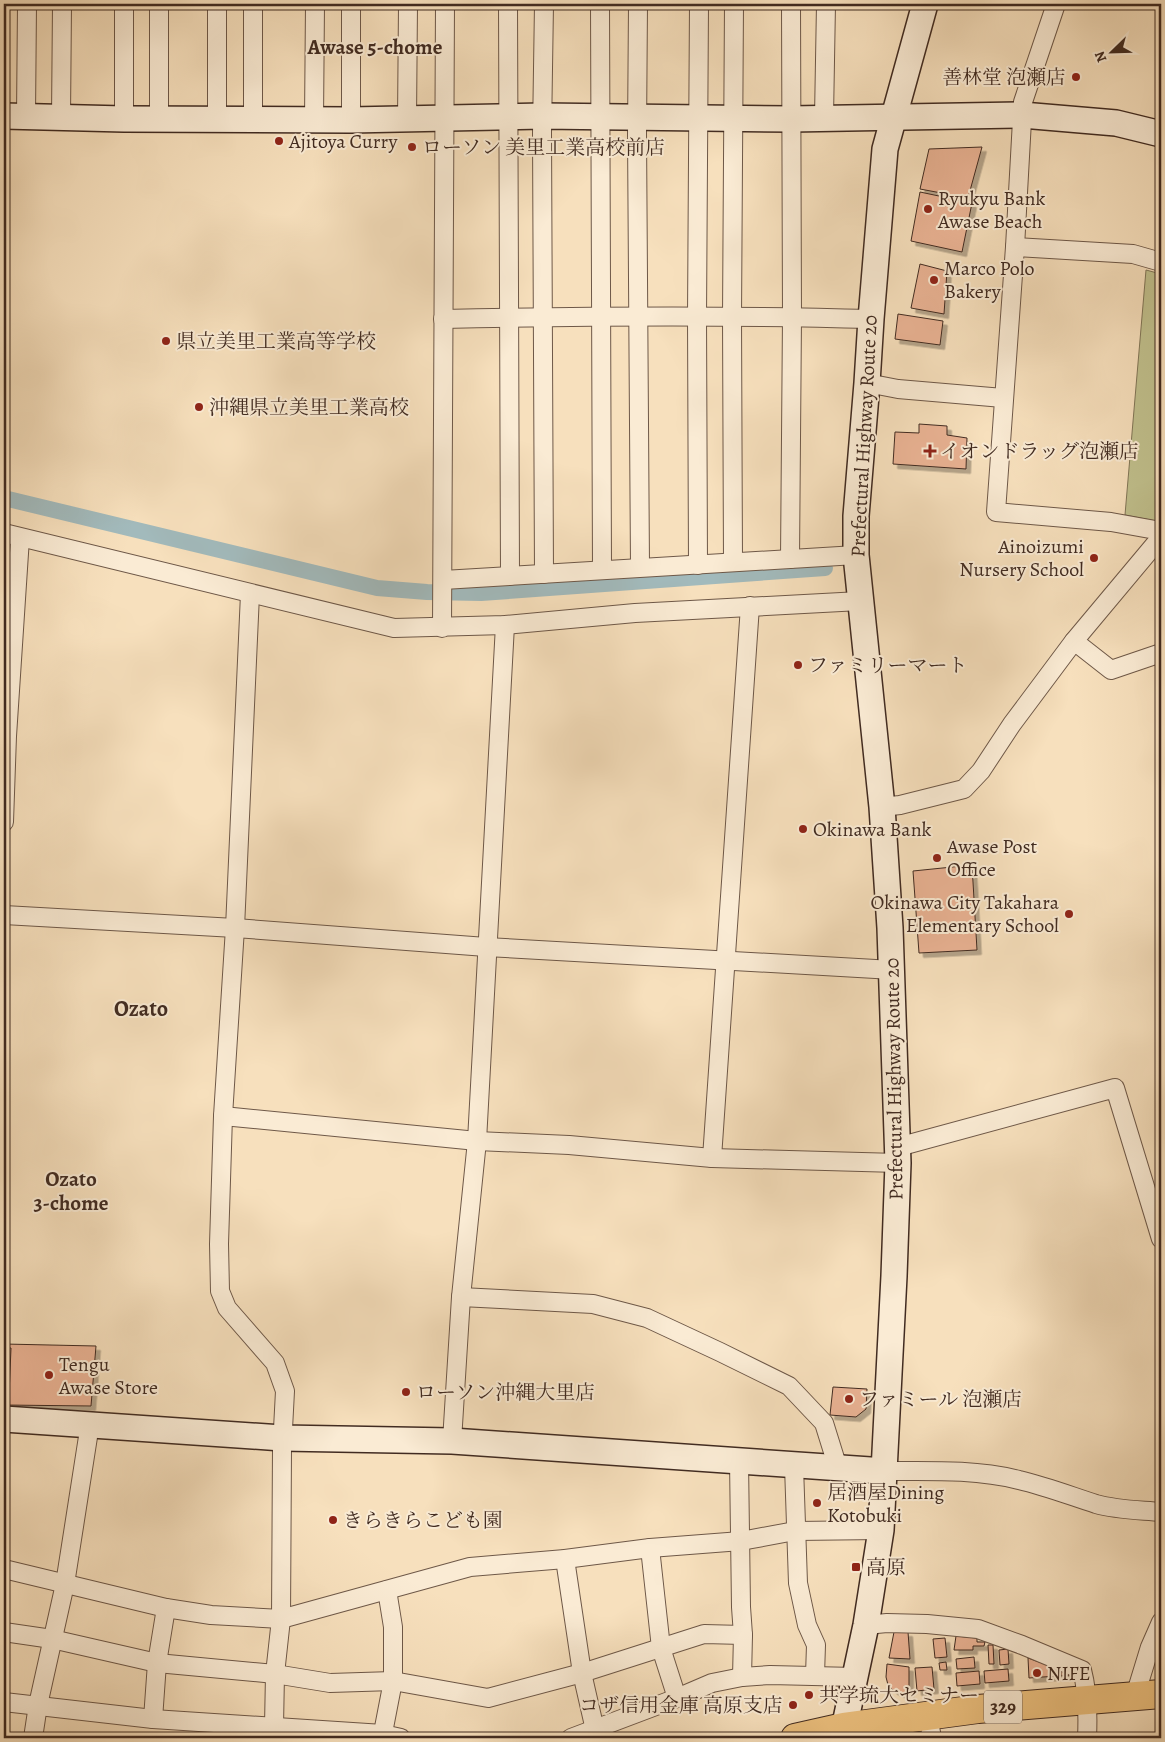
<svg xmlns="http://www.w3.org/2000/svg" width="1165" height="1742" viewBox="0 0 1165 1742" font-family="Alegreya,'Noto Serif JP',serif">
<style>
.green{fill:#c1c18e;stroke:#817658}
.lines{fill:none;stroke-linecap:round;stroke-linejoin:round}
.canal{stroke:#a2babc;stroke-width:16}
.building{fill:#eab394;stroke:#412b21;filter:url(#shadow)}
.street-casing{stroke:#6e5848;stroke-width:20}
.secondary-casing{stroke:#412b21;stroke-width:28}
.highway-casing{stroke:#412b21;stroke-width:30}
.street{stroke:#faebd4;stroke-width:18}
.secondary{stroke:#faebd4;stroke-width:25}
.highway{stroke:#ecc07e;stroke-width:28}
.poi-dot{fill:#8f2418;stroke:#faebd4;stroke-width:2}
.labels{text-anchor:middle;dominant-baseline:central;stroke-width:4;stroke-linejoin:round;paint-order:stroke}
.shield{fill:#faebd4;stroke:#786557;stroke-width:1}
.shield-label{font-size:19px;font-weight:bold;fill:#412b21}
.poi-label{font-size:20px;fill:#412b21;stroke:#faebd4;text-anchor:start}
.street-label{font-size:20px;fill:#412b21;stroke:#faebd4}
.neighbourhood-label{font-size:21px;font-weight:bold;fill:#412b21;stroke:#faebd4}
.quarter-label{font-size:22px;font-weight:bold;fill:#412b21;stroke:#faebd4}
</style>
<defs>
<filter id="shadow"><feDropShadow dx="4.5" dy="4.5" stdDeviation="0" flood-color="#0004"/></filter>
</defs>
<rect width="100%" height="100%" fill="#f7e0bd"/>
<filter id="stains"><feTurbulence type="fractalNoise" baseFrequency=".004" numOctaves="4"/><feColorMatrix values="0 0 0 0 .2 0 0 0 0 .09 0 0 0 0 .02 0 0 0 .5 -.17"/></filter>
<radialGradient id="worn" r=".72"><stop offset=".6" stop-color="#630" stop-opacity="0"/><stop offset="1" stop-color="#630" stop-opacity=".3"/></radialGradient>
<polygon class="green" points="1146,270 1161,274 1161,522 1125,515"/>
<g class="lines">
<polyline class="canal" points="4,498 377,588 427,592 481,593 825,568"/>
</g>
<g class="building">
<polygon points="982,147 968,198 920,189 929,149"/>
<polygon points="920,192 972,203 962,252 911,241"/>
<polygon points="920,264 947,271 944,314 911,308"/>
<polygon points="898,314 943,321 940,345 895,339"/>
<polygon points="919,424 947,426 947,435 967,438 966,469 893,464 895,432 919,433"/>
<polygon points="972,865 977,950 919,953 913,871"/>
<polygon points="4,1344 96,1346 91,1406 4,1405"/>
<polygon points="4,1348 11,1348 9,1395 4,1395"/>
<polygon points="833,1387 867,1389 866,1409 856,1417 830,1415"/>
<polygon points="894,1632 908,1632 910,1659 889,1658"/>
<polygon points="956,1636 977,1638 977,1642 985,1642 984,1646 973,1646 973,1650 954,1650"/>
<polygon points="945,1638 947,1657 935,1658 933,1639"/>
<polygon points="988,1645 993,1645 994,1664 989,1664"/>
<polygon points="1008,1649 1009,1664 1000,1665 999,1650"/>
<polygon points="974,1657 975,1668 957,1669 956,1659"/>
<polygon points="1028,1658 1056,1668 1057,1676 1029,1678"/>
<polygon points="946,1662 947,1670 940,1670 939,1663"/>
<polygon points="887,1664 909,1667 909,1693 900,1693 893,1690 888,1685 886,1677"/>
<polygon points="1061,1666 1071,1675 1061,1676"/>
<polygon points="932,1667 934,1689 917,1691 915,1668"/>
<polygon points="1008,1669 1009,1681 985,1683 984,1671"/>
<polygon points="979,1671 980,1684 957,1686 956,1673"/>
</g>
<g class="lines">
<g class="street-casing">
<g id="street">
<polyline points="159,4 159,119"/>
<polyline points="217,4 217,119"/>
<polyline points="253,4 253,120"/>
<polyline points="351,4 351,120"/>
<polyline points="508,4 510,576"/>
<polyline points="600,4 602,570"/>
<polyline points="638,4 637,134 640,567"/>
<polyline points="26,116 27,4"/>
<polyline points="61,117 62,4"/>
<polyline points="824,117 826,4"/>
<polyline points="124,119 124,4"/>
<polyline points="314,120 315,4"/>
<polyline points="407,120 408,4"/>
<polyline points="1015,247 1023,102 1056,4"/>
<polyline points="1161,262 1133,254 1015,247 996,512 1111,522 1161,531"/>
<path d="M443,319C586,316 728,315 871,319"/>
<polyline points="867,383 898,389 1003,398"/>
<polyline points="4,533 394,628 505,625 635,613 860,601"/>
<polyline points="790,559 792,317 791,4"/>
<polyline points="733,562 732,317 734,4"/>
<polyline points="698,565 697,317 699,4"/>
<polyline points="544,574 542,133 544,4"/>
<polyline points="443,580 856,555"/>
<polyline points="250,594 235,928 223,1116 219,1244 220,1291 227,1308 275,1363 285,1391 282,1448 281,1619 275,1674 274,1726 272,1738"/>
<polyline points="442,628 445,4"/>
<polyline points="1074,641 1161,537"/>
<polyline points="882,807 900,805 964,789 981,771 1012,724 1074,641 1111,670 1161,653"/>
<polyline points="4,822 7,736 20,538"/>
<polyline points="4,915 235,928 486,947 893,970"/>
<polyline points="223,1116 477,1141 569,1145 712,1158 898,1163"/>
<polyline points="898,1147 1115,1088 1161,1239"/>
<polyline points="712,1158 750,606"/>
<polyline points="461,1297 593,1304 647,1318 720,1352 789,1386 824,1423 838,1468"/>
<polyline points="452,1441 461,1297 477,1141 505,625"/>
<polyline points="739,1461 741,1607 743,1635 742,1677"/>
<polyline points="794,1466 798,1583 807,1625 816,1645 815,1675"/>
<path d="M885,1471C929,1471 976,1469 1019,1480C1045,1486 1071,1496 1096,1504C1117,1510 1140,1510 1161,1512"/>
<polyline points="650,1548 661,1648 677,1698"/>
<polyline points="565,1559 582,1673 595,1730"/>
<polyline points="4,1569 166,1608 211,1615 281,1619 470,1567 565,1559 650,1548 741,1541 795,1531 881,1530"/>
<path d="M866,1625L887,1623L927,1624L978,1629L1022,1645L1082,1670C1088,1692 1088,1716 1087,1738"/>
<polyline points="4,1632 52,1639 157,1663 275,1674 330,1683 393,1681 488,1698 582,1673 704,1634 743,1635"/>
<polyline points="1135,1696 1150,1647 1161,1622"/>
<polyline points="4,1702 153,1719 383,1734 401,1738"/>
<polyline points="928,1716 932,1738"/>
<polyline points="153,1719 157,1663 166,1608"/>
<polyline points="33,1738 38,1705 65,1584 90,1424"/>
<polyline points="382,1738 393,1681 393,1627 387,1590"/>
<polyline points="571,1738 677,1698 712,1683 742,1677 770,1675 855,1677"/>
</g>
</g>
<g class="secondary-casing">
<g id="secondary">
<polyline points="4,116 124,119 351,120 542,116 791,119 1022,115 1116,123 1161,134"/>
<polyline points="4,1419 282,1438 452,1441 885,1471"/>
<polyline points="842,1738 866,1625 881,1530 894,1276 898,1163 890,928 882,807 856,555 856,516 867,383 871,319 885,149 925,4"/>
</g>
</g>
<g class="highway-casing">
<polyline id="highway" points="795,1738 844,1727 978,1709 1161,1694"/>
</g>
<use href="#street" class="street"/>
<use href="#secondary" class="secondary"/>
<use href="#highway" class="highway"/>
</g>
<g class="poi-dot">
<circle cx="1076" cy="77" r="5"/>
<circle cx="279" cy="141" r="5"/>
<circle cx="412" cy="147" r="5"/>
<circle cx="928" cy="209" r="5"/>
<circle cx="934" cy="280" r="5"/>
<circle cx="166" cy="341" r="5"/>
<circle cx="199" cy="407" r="5"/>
<path d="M927.5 443.5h5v5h5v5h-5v5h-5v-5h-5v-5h5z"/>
<circle cx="1094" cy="558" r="5"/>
<circle cx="798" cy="665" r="5"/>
<circle cx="803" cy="829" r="5"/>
<circle cx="937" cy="858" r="5"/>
<circle cx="1069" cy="914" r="5"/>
<circle cx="49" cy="1375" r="5"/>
<circle cx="406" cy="1392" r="5"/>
<circle cx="849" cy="1399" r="5"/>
<circle cx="817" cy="1503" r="5"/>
<circle cx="333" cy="1520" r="5"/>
<rect x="851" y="1562" width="10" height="10" rx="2.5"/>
<circle cx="1037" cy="1673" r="5"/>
<circle cx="809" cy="1695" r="5"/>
<circle cx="793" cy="1705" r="5"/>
</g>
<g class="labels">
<rect class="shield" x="984" y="1690.5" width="38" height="33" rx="4"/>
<g class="shield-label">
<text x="1003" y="1707">329</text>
</g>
<g class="poi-label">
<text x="1066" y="77" text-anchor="end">善林堂 泡瀬店</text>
<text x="289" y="141">Ajitoya Curry</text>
<text x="422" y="147">ローソン 美里工業高校前店</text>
<text x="938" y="198">Ryukyu Bank<tspan x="938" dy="23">Awase Beach</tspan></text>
<text x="944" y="268">Marco Polo<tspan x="944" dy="23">Bakery</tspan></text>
<text x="176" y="341">県立美里工業高等学校</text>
<text x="209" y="407">沖縄県立美里工業高校</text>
<text x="940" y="451">イオンドラッグ泡瀬店</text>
<text x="1084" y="546" text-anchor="end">Ainoizumi<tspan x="1084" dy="23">Nursery School</tspan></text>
<text x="808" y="665">ファミリーマート</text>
<text x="813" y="829">Okinawa Bank</text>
<text x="947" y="846">Awase Post<tspan x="947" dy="23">Office</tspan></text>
<text x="1059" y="902" text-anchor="end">Okinawa City Takahara<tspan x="1059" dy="23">Elementary School</tspan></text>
<text x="59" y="1364">Tengu<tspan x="59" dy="23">Awase Store</tspan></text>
<text x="416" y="1392">ローソン沖縄大里店</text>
<text x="859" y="1399">ファミール 泡瀬店</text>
<text x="827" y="1492">居酒屋Dining<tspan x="827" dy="23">Kotobuki</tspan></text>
<text x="343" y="1520">きらきらこども園</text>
<text x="866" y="1567">高原</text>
<text x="1047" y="1673">NIFE</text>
<text x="819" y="1695">共学琉大セミナー</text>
<text x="783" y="1705" text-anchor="end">コザ信用金庫 高原支店</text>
</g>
<g class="street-label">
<text transform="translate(864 436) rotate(-87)">Prefectural Highway Route 20</text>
<text transform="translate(894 1079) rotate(-91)">Prefectural Highway Route 20</text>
</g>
<g class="neighbourhood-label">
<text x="375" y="47">Awase 5-chome</text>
<text x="71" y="1179">Ozato<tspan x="71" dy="24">3-chome</tspan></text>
</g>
<g class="quarter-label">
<text x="141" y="1009">Ozato</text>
</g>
</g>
<rect width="1165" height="1742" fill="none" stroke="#f7e0bd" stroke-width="20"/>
<rect x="5" y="5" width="1155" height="1732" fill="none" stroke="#412b21" stroke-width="2.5"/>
<rect x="10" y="10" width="1145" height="1722" fill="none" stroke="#412b21"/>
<g transform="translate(1112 52) rotate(247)" stroke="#faebd4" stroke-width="4" paint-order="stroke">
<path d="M0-4L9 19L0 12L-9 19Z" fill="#412b21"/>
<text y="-8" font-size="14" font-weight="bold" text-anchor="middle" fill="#412b21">N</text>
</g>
<rect width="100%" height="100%" filter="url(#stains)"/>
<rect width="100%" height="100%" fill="url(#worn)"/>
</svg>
